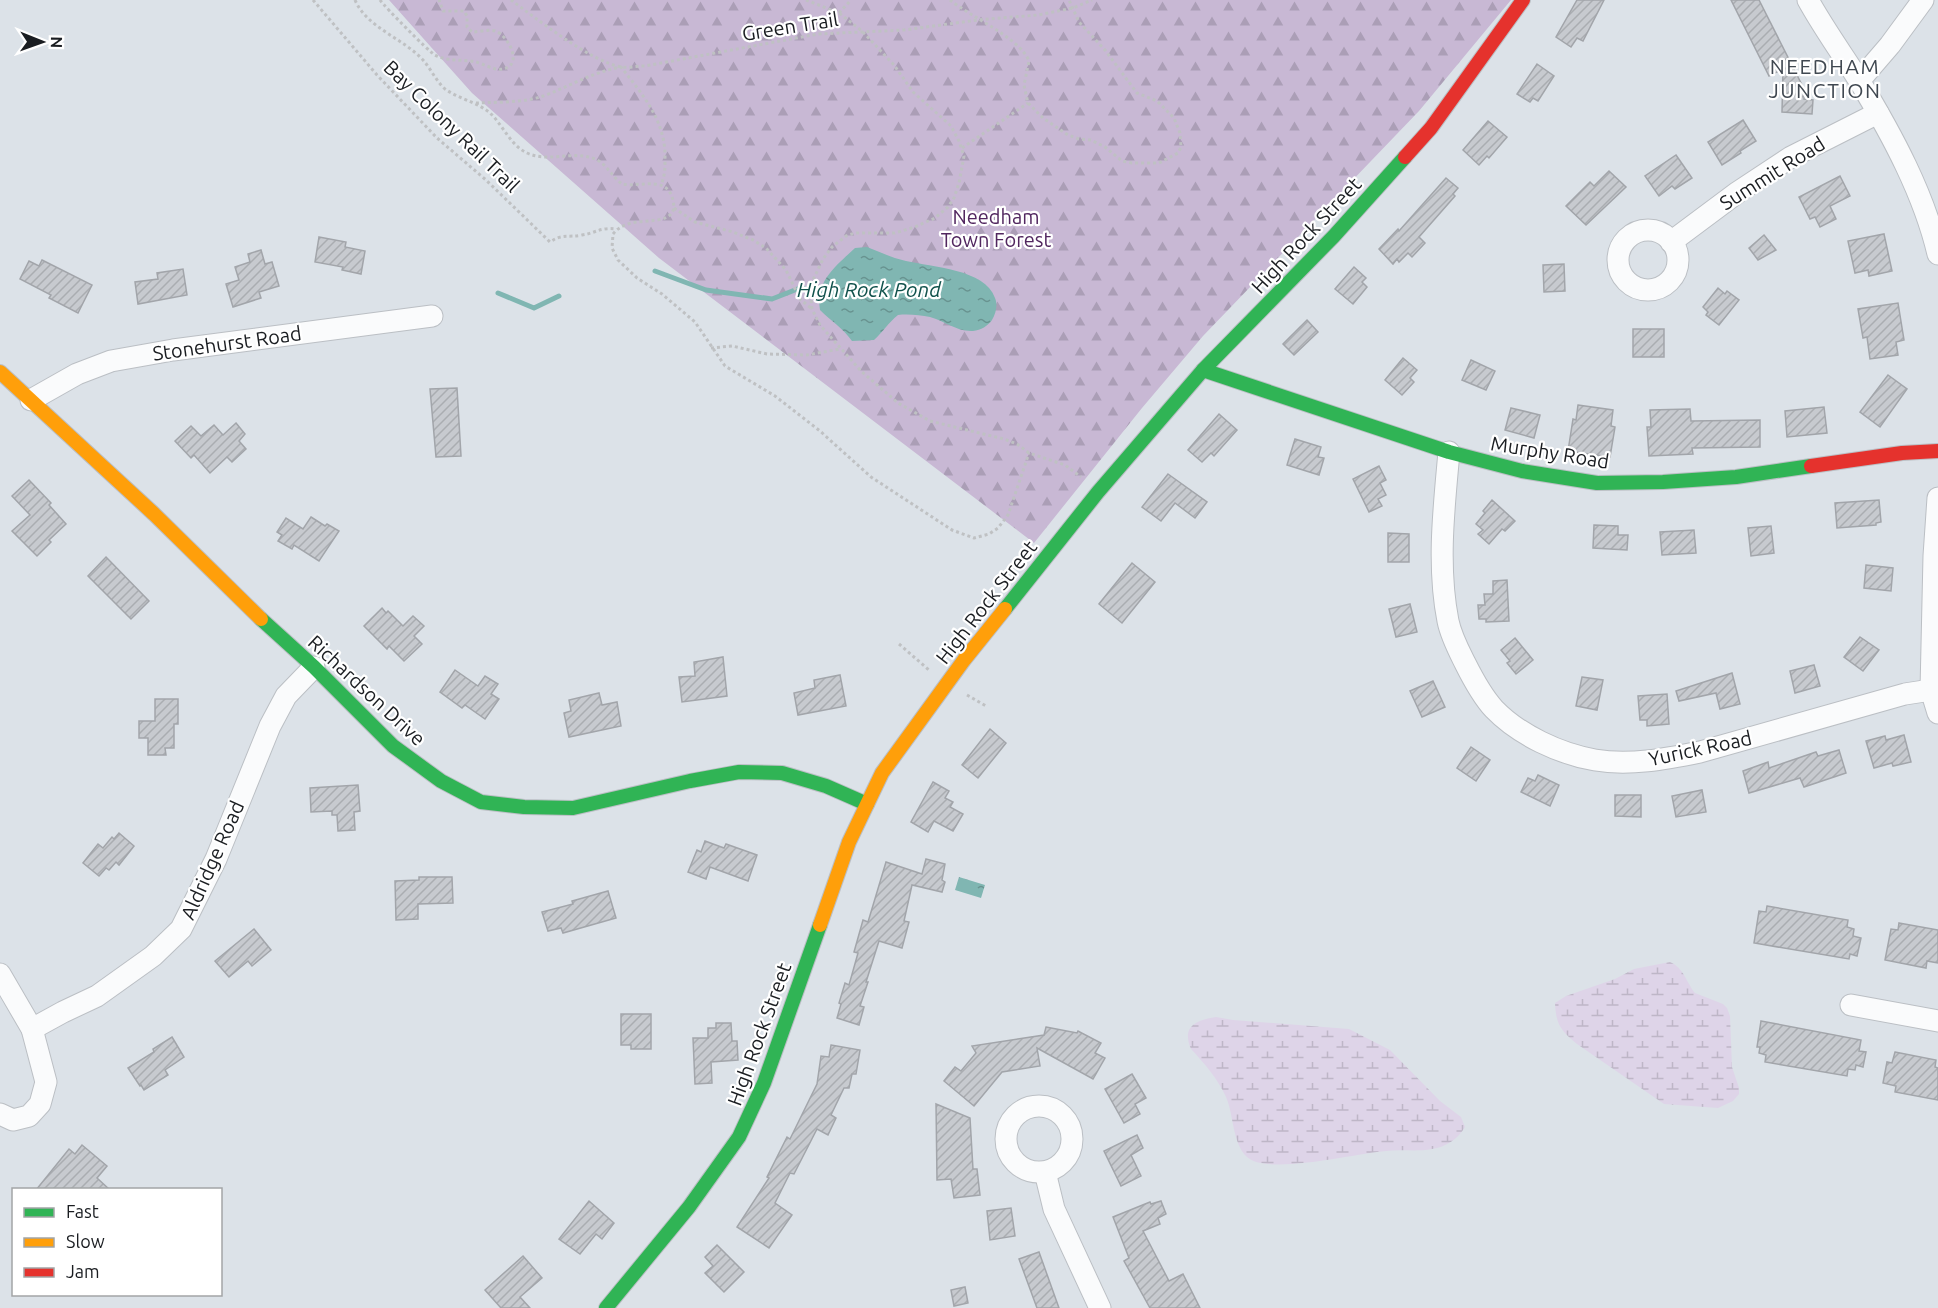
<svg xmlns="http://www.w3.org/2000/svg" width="1938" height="1308" viewBox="0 0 1938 1308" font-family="Ubuntu,sans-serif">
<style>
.forest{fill:url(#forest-firs)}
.wetland{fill:url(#wetland-marsh)}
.water{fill:url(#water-ripples)}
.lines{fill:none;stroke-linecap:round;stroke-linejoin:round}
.stream{stroke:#80b6b2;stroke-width:5}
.building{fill:url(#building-hatch);stroke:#a2a5aa;stroke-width:1.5}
.street-casing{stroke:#bbbfc4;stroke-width:23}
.fast-casing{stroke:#bbbfc4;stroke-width:16}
.slow-casing{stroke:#bbbfc4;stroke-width:16}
.jam-casing{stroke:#bbbfc4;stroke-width:16}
.path{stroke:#bfc1c3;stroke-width:3;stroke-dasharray:3 3;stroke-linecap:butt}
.street{stroke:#fafbfc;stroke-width:21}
.fast{stroke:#30b455;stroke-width:14}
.slow{stroke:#ff9f0a;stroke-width:14}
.jam{stroke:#e5322d;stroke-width:14}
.labels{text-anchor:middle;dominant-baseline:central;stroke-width:4.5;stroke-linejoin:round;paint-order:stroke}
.street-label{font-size:20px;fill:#1a1d21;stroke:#fff}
.park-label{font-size:20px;fill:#51265f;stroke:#fff}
.neighbourhood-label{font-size:21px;letter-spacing:1.5px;fill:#404851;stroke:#fff}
.water-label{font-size:21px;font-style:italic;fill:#11524c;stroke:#fff}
</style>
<defs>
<pattern id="forest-firs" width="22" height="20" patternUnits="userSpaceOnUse" patternTransform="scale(1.5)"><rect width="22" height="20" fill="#c8b8d4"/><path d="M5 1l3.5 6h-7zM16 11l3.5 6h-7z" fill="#ab9eb6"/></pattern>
<pattern id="wetland-marsh" width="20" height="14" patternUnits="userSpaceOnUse" patternTransform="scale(1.5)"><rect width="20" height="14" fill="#ded4e8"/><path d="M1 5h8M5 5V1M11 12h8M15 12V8" fill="none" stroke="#beb6c7"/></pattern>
<pattern id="water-ripples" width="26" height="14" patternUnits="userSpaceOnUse" patternTransform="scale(1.5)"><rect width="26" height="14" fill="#80b6b2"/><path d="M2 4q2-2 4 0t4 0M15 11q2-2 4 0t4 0" fill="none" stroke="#689390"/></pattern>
<pattern id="building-hatch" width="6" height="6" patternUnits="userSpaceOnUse" patternTransform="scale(1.5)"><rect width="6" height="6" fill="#c7cacf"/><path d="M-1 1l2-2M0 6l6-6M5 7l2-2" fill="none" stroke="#aaadb1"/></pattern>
</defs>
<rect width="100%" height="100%" fill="#dce2e8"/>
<polygon class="forest" points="389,0 1511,0 1419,111 1203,336 1142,408 1034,543 659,258 472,93"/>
<g class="wetland">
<path d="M1670,962C1684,968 1686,982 1695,993L1723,1004L1727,1008L1730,1016L1732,1067L1739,1088V1094L1733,1101L1718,1108L1664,1104L1577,1044C1560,1030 1556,1024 1555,1003L1566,996L1615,979L1634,969Z"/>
<path d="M1216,1017L1233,1020L1349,1029L1390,1050L1440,1101L1461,1117L1465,1127C1458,1139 1446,1147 1432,1149C1417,1152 1401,1149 1386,1151C1357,1153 1267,1176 1247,1157C1232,1143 1234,1115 1226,1097C1218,1079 1204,1063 1191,1049C1181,1026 1197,1020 1216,1017Z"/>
</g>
<g class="water">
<path d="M867,247C880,252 892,258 906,261C932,267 985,269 995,298C998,305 996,313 992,320C988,326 981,330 973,331C957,332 945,321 930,317C920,315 908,314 898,315C888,323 883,332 874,340L852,341C843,328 831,321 820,310C815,281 836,266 855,248Z"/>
<polygon points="959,877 985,885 981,898 955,890"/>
</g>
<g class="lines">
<g class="stream">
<polyline points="655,271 706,290 772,299 800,288 819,291"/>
<polyline points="498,293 534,308 559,296"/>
</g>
</g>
<g class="building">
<polygon points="1577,0 1604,0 1583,41 1577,38 1571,47 1556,37"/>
<polygon points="1731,0 1759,0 1804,89 1804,99 1813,100 1812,114 1782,112 1783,69 1769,76"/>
<polygon points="1537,64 1554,76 1538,101 1533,98 1530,102 1517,94"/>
<polygon points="1743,120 1756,141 1740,151 1741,153 1722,165 1708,142"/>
<polygon points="1488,121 1507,137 1489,158 1487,156 1479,165 1463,150"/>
<polygon points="1676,155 1692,178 1675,189 1672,186 1659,196 1645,176"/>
<polygon points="1609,171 1626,187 1586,225 1566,206 1590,182 1594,186"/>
<polygon points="1840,176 1850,196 1830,206 1836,219 1820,227 1815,217 1810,219 1799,197"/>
<polygon points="1446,178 1458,188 1453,194 1455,196 1419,237 1425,243 1412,257 1408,253 1399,262 1397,259 1393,264 1379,249 1398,229 1399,231"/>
<polygon points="1884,234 1892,271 1869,276 1868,270 1855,273 1848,241"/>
<polygon points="1764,235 1776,250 1758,260 1749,248"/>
<polygon points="319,237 346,242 345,247 365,251 361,274 342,270 343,267 315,262"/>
<polygon points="261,250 265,264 272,262 279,286 259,292 261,298 233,307 226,284 239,280 235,267 250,262 248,254"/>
<polygon points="42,260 92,285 78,313 49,298 51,295 20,279 29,261 39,266"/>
<polygon points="1564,264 1565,291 1544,292 1543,265"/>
<polygon points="1354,267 1366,278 1362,282 1367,287 1353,304 1335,289"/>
<polygon points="183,269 187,295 138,304 135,282 158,279 157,273"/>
<polygon points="1718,288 1725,294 1727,291 1739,300 1719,325 1706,315 1708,312 1703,307"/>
<polygon points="1898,303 1904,340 1896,342 1898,355 1870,359 1867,337 1863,338 1858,309"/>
<polygon points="1307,320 1318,332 1294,355 1283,344"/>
<rect x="1633" y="329" width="31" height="28"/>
<polygon points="1403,358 1417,370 1410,378 1414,382 1402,395 1385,380"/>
<polygon points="1471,360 1495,371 1486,390 1462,380"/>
<polygon points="1888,375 1907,389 1880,427 1860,412"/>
<polygon points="457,388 461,456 436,457 430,389"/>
<polygon points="1578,405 1613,410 1611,426 1615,427 1610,457 1568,451 1573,419 1576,420"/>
<polygon points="1824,407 1827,433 1787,437 1785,411"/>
<polygon points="1511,408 1540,415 1534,438 1505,430"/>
<polygon points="1690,409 1691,421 1760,420 1760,447 1692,448 1693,454 1649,456 1647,427 1651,427 1650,410"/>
<polygon points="1219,414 1237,430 1214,456 1211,453 1202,462 1188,450"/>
<polygon points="236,423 245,434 239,441 246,449 232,462 227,457 210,473 194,455 191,458 175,441 191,426 201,436 214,425 223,435"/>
<polygon points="1295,439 1321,447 1318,457 1324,458 1319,475 1287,465"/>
<polygon points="1379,466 1386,480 1380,483 1386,495 1378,499 1382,506 1369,512 1353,479"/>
<polygon points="1168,474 1207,502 1195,518 1175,503 1161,521 1142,507"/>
<polygon points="29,480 51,503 49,505 66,524 49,540 51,542 37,556 12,531 30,515 12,496"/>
<polygon points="1492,500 1515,521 1505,531 1502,529 1489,544 1478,534 1483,530 1476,524 1485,513 1483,511"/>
<polygon points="1879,500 1881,522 1876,523 1876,525 1837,528 1835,503"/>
<polygon points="311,517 325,526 327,524 339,531 319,561 294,545 292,549 278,541 282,535 277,532 286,518 303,529"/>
<polygon points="1594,525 1618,526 1618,535 1628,535 1627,550 1593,548"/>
<polygon points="1771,526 1774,553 1751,556 1748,528"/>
<polygon points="1694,530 1696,553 1662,555 1660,532"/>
<polygon points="1388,533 1409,534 1409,562 1388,562"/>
<polygon points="106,557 149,601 131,619 88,576"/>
<polygon points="1132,563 1155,582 1122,623 1099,604"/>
<polygon points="1866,565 1893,568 1891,591 1864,588"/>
<polygon points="1507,580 1509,621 1486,622 1486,619 1479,619 1478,605 1485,605 1484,594 1493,594 1493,581"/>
<polygon points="1410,604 1417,632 1396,637 1389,609"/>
<polygon points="382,608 386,613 388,611 403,626 413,616 424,626 414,636 422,644 404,661 389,646 387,649 364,626"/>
<polygon points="1860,637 1879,650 1863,671 1844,657"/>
<polygon points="1515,638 1533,660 1516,674 1507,663 1510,661 1501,650"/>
<polygon points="723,657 727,696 682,702 679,677 695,676 694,662"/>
<polygon points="1814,665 1820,686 1795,693 1790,671"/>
<polygon points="455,670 478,686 485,676 498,684 491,694 499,699 485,719 465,705 462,708 440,692"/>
<polygon points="1732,673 1740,704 1720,709 1716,693 1679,701 1676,691"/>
<polygon points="840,675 846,706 798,715 794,693 815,688 814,680"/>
<polygon points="1582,677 1603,680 1597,710 1576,706"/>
<polygon points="1433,681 1445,707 1422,717 1410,691"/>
<polygon points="599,693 602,705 617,702 621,726 569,737 564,713 571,711 569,700"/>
<polygon points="1667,694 1669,724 1647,726 1647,720 1640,720 1638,696"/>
<polygon points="155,699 178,699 178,724 174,724 174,748 165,748 166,755 148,755 148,738 139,738 139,721 155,721"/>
<polygon points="990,729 1006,743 978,778 962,765"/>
<polygon points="1904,735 1911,762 1893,766 1892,763 1874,768 1866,741 1885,736 1886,740"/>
<polygon points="1471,747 1490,760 1476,781 1457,768"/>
<polygon points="1839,750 1846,773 1804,787 1800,778 1749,793 1743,771 1768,762 1769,768 1816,752 1818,756"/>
<polygon points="1538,775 1559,785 1550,806 1521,792 1528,778 1535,781"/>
<polygon points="933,782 949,791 945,798 953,802 950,807 963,814 953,831 934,821 928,832 911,822"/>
<polygon points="358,785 360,811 354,812 355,830 338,831 337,815 332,815 332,811 311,812 310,788"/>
<polygon points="1702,790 1706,812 1676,817 1672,796"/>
<polygon points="1615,795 1641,795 1641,817 1615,816"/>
<polygon points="119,833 134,846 119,865 116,862 109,870 106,868 99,876 83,863 98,844 103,848 112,837 114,839"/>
<polygon points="705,841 724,848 726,844 757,855 748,881 710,867 706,879 688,872 697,850 701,852"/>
<polygon points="926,859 945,864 942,880 945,882 942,892 912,885 904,921 909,922 902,948 879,941 866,982 868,982 860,1006 864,1007 859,1025 837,1018 841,1004 839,1003 845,983 849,985 858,953 854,952 863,920 868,922 886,862 922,874"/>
<polygon points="419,877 452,877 453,903 418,904 418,919 396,920 395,881 419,880"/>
<polygon points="608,891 616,918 563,933 561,928 548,931 542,912 573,904 572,901"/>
<polygon points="1767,906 1848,920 1847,927 1854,929 1853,936 1861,938 1857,956 1850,954 1849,959 1754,943 1759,911 1766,912"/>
<polygon points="1899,923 1938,930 1938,963 1927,961 1926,968 1885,960 1891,929 1898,930"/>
<polygon points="254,929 271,950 252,966 248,961 229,977 215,961"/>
<polygon points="621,1014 651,1014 651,1049 631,1049 631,1045 621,1045"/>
<polygon points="1761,1021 1861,1040 1859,1051 1866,1052 1863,1067 1856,1065 1855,1070 1848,1069 1847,1076 1765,1062 1766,1055 1759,1053 1760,1047 1757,1047"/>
<polygon points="716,1023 731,1023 732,1041 737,1041 738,1060 711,1062 712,1083 695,1084 693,1038 708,1038 708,1028 716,1028"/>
<polygon points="1046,1027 1077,1033 1078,1031 1101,1043 1095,1053 1105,1058 1093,1079 1037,1048 1040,1066 1002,1072 974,1106 944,1081 955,1067 961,1071 976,1053 972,1046 1044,1035"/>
<polygon points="172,1037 184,1057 165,1070 168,1075 144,1090 141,1085 140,1086 128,1068 154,1052 153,1049"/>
<polygon points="831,1045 860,1050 856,1074 852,1074 849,1088 844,1088 831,1115 836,1118 828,1135 817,1129 794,1174 790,1173 775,1203 792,1215 769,1248 737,1227 769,1178 767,1177 787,1137 790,1139 817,1084 821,1056 829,1057"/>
<polygon points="1895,1052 1936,1060 1935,1067 1938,1068 1938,1100 1895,1092 1896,1086 1883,1083 1887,1062 1892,1063"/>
<polygon points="1132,1074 1146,1098 1135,1104 1140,1114 1124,1123 1105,1089"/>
<polygon points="936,1104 970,1118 973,1169 977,1169 980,1195 954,1198 951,1179 937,1180"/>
<polygon points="1137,1135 1143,1148 1131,1155 1141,1176 1121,1186 1104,1151"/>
<polygon points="82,1145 107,1166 97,1178 110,1190 36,1190 69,1149 75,1154"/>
<polygon points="589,1201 614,1223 602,1239 596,1234 580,1254 559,1239"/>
<polygon points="1161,1201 1166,1214 1158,1218 1160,1224 1143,1231 1169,1281 1183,1274 1200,1308 1150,1308 1124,1261 1129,1258 1113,1217 1150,1202 1151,1204"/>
<polygon points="1011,1208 1015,1236 990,1240 987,1211"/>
<polygon points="717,1245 744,1272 724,1292 705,1273 713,1266 705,1257"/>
<polygon points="1039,1252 1059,1308 1037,1308 1019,1259"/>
<polygon points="523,1256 542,1278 520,1297 530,1308 501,1308 485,1290"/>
<polygon points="965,1287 968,1303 954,1306 951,1290"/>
</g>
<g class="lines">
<g class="street-casing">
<g id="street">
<path d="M1808,0C1824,29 1843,55 1860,82C1892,135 1924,194 1938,254"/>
<polyline points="1859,81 1890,45 1923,0"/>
<circle cx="1648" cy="260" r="30"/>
<polyline points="1671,242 1738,192 1791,157 1878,113"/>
<polyline points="31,400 77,374 111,361 173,350 432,316"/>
<path d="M1449,452C1444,507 1437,566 1448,621C1451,636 1458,649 1465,663C1473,679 1482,696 1494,709C1519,735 1560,754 1595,760C1629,766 1666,759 1700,752L1905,694L1931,690"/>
<polyline points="1938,498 1934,556 1931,690 1938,713"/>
<polyline points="0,974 32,1029 46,1082 40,1104 29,1116 13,1120 0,1114"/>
<polyline points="1851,1005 1938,1021"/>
<polyline points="32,1029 63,1012 97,996 153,956 181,929 216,859 270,726 286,696 314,667"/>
<circle cx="1039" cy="1139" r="33"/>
<polyline points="1045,1172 1054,1209 1100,1308"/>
</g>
</g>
<g class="fast-casing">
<g id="fast">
<polyline points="1203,370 1449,452 1522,471 1597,483 1663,482 1736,477 1811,466"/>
<polyline points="1005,609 1098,492 1203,370 1334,236 1405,157"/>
<polyline points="261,619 314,667 393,746 441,781 481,802 524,807 573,808 690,781 739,772 782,773 826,786 867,804"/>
<polyline points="606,1308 689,1207 739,1137 764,1083 820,925"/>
</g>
</g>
<g class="slow-casing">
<g id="slow">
<polyline points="0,372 154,514 261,619"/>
<polyline points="820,925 849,842 882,773 964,660 1005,609"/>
</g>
</g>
<g class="jam-casing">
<g id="jam">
<polyline points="1405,157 1431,128 1523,0"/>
<polyline points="1811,466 1902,453 1938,451"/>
</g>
</g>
<g class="path">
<path d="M313,0L377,75L437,138L486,180L550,242C563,233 568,238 582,235C596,233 600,227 616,229"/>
<path d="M355,0C367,28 403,38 423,60C431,69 436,81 445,89C459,99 477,102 490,113C503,125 510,145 527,153C549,163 573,150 595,159C607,164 612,177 622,184C642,188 672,172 674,208C668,230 630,212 613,234L612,248L618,260L637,278L662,294L695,322L725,366L775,396L820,431L871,477L952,530L974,538L989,534L998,528L1008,515L1029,453"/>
<path d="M380,0C384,6 429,52 435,55C448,62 463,59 476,62C484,64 495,71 503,69C524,65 508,35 495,31C487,29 479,32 472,32L467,27V16L464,11H443L439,0"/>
<path d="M511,0C537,19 590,61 621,67C628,68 637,66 645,66L818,34L904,30L978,20L1038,15L1073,8L1092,0"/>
<polyline points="806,0 839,13 862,31 894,65 913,92 951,126 959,141 964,156 959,183 954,198 948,207 935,218 915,227 895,233 855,233 846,236 832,247 823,259 813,280 811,298 812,309 820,325 861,371 898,403 930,421 1004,439 1017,444 1029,453 1065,465 1081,477"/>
<path d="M950,0C971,17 1020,38 1029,61L1024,85L1028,103L1043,118L1068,135L1079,139L1091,140L1105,147L1122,161L1132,163H1159L1178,153L1181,147L1180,133L1174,118L1157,101L1137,93L1105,50L1079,22L1069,0"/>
<polyline points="839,13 851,0"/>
<path d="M476,103C499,102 525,103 546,95C572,85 593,72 621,67C642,94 666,121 665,158C665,168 665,176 661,185"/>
<polyline points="962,148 1028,103"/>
<polyline points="674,208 695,222 733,232 753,240 766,248 786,270 800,299 812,309"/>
<polyline points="711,348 732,346 767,354 807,355 840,349"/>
<polyline points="899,644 929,670"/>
<polyline points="967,695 986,706"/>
</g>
<use href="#street" class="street"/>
<use href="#fast" class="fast"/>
<use href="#slow" class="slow"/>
<use href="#jam" class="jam"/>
</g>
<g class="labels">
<g class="street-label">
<text transform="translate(790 26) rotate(-9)">Green Trail</text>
<text transform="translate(452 126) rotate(44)">Bay Colony Rail Trail</text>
<text transform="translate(1772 173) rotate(-32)">Summit Road</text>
<text transform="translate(1306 235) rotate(-47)">High Rock Street</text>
<text transform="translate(227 343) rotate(-8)">Stonehurst Road</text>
<text transform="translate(1550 452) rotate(9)">Murphy Road</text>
<text transform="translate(986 602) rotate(-52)">High Rock Street</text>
<text transform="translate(367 690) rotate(43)">Richardson Drive</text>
<text transform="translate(1700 748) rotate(-12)">Yurick Road</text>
<text transform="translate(212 860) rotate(-66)">Aldridge Road</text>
<text transform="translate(759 1034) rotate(-70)">High Rock Street</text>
</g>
<g class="park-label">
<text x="996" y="216">Needham<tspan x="996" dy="23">Town Forest</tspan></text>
</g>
<g class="neighbourhood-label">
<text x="1825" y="66">NEEDHAM<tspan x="1825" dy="24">JUNCTION</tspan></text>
</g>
<g class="water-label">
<text x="869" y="289">High Rock Pond</text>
</g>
</g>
<rect x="12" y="1188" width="210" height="108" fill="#ffffff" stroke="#a3a5a6" stroke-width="1.5"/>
<rect x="24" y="1208" width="30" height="9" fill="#30b455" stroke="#a3a5a6" stroke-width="1.5"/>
<text x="66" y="1218" font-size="18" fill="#1a1d21">Fast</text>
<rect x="24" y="1238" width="30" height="9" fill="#ff9f0a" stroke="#a3a5a6" stroke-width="1.5"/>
<text x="66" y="1248" font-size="18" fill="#1a1d21">Slow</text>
<rect x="24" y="1268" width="30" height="9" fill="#e5322d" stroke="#a3a5a6" stroke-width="1.5"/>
<text x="66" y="1278" font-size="18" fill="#1a1d21">Jam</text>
<g transform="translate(42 42) rotate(91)" stroke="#ffffff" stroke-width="4.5" paint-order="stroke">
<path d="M0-4.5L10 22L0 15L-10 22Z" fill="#1a1d21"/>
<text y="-9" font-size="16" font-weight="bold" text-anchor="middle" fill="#1a1d21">N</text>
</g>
</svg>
